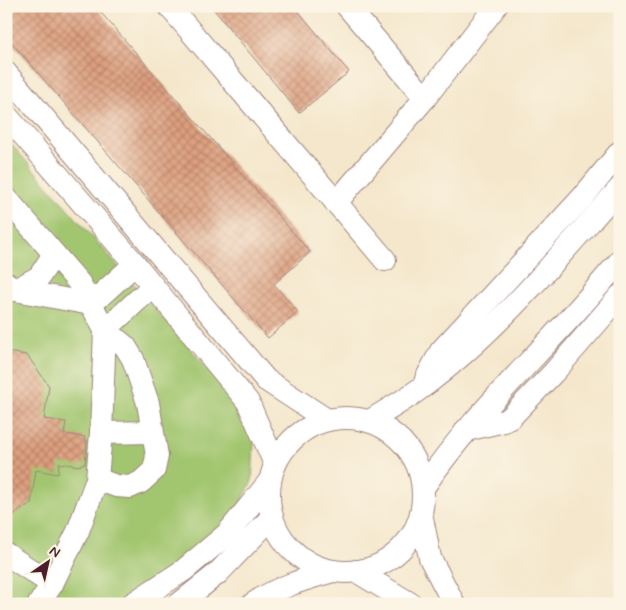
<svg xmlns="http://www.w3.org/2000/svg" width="626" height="610" viewBox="0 0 626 610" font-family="Mynerve,sans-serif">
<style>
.green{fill:#a2c66f;stroke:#76724d}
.building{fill:url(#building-cross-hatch)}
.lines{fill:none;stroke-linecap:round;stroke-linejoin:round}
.minor-casing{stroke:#9f837c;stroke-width:24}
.minor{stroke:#fff;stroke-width:22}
</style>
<defs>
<pattern id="building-cross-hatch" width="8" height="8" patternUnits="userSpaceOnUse" patternTransform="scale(1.25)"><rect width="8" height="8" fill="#dd9f7e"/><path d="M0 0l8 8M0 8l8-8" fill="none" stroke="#b58167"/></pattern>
</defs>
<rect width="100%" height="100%" fill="#fcf5e5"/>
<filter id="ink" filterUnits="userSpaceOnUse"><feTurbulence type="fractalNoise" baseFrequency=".02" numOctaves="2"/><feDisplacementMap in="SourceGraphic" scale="10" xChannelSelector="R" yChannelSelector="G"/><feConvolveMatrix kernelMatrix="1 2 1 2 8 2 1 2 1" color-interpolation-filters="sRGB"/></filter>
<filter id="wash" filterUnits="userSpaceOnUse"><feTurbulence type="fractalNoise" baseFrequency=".0096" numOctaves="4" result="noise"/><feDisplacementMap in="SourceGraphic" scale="20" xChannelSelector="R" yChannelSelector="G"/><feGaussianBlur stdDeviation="1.12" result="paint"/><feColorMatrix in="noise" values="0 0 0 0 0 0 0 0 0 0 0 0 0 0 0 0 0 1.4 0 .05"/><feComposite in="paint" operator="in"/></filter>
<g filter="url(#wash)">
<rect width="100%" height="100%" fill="#f4e7cc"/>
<polygon class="green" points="6,138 227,391 254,439 252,481 236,512 163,577 117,604 6,604"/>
<g id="blocks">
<g class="building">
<polygon points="6,6 95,6 310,252 274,284 298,312 268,338 6,36"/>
<polygon points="211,6 294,6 349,72 299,113"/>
<polygon points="6,352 27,355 49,386 44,419 66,422 64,434 85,437 84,440 87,440 85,464 81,464 80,466 59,463 58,474 36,470 31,503 6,520"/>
</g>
</g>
</g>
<g filter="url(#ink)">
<use href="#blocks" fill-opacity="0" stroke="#9f837c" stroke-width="1"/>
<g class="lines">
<g class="minor-casing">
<g id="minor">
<polyline points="169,6 385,260"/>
<polyline points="347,6 425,98"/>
<polyline points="6,73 266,380 327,420"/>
<polyline points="6,115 135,264 248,402 275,464"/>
<polyline points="6,198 80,284 105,330 125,346 133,359 148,403 157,456 154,470 141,482 130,487 116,486 97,479"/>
<polyline points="336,203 425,98 496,6"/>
<polyline points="6,283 15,290 91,304 135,264"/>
<polyline points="15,290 39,277 54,254"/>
<polyline points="426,379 441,351 582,198 620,152"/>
<circle cx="346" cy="495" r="77"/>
<path d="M370,421C387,410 405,400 421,388C497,332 558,257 620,188"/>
<polyline points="466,430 504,421 510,418 555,371 620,296"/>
<polyline points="101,433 152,432"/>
<path d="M423,488C461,431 510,383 557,332C579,309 599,285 620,261"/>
<polyline points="421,513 430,558 454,604"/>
<polyline points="6,554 52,584"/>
<polyline points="356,571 411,604"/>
<polyline points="39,604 52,584 78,531 97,479 101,433 105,330 153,286"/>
<polyline points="132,604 184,570 227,534 269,482"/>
<polyline points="179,604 218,573 272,517"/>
<path d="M253,604C277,587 305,579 333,571"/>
</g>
</g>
<use href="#minor" class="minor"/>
</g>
</g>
<rect width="626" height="610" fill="none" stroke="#fcf5e5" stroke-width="25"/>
<g transform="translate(48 562) rotate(34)" stroke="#fcf5e5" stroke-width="4" paint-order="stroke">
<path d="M0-4L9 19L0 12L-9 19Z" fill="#4a1f2b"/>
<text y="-8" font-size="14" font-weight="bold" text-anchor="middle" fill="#4a1f2b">N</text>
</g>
</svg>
